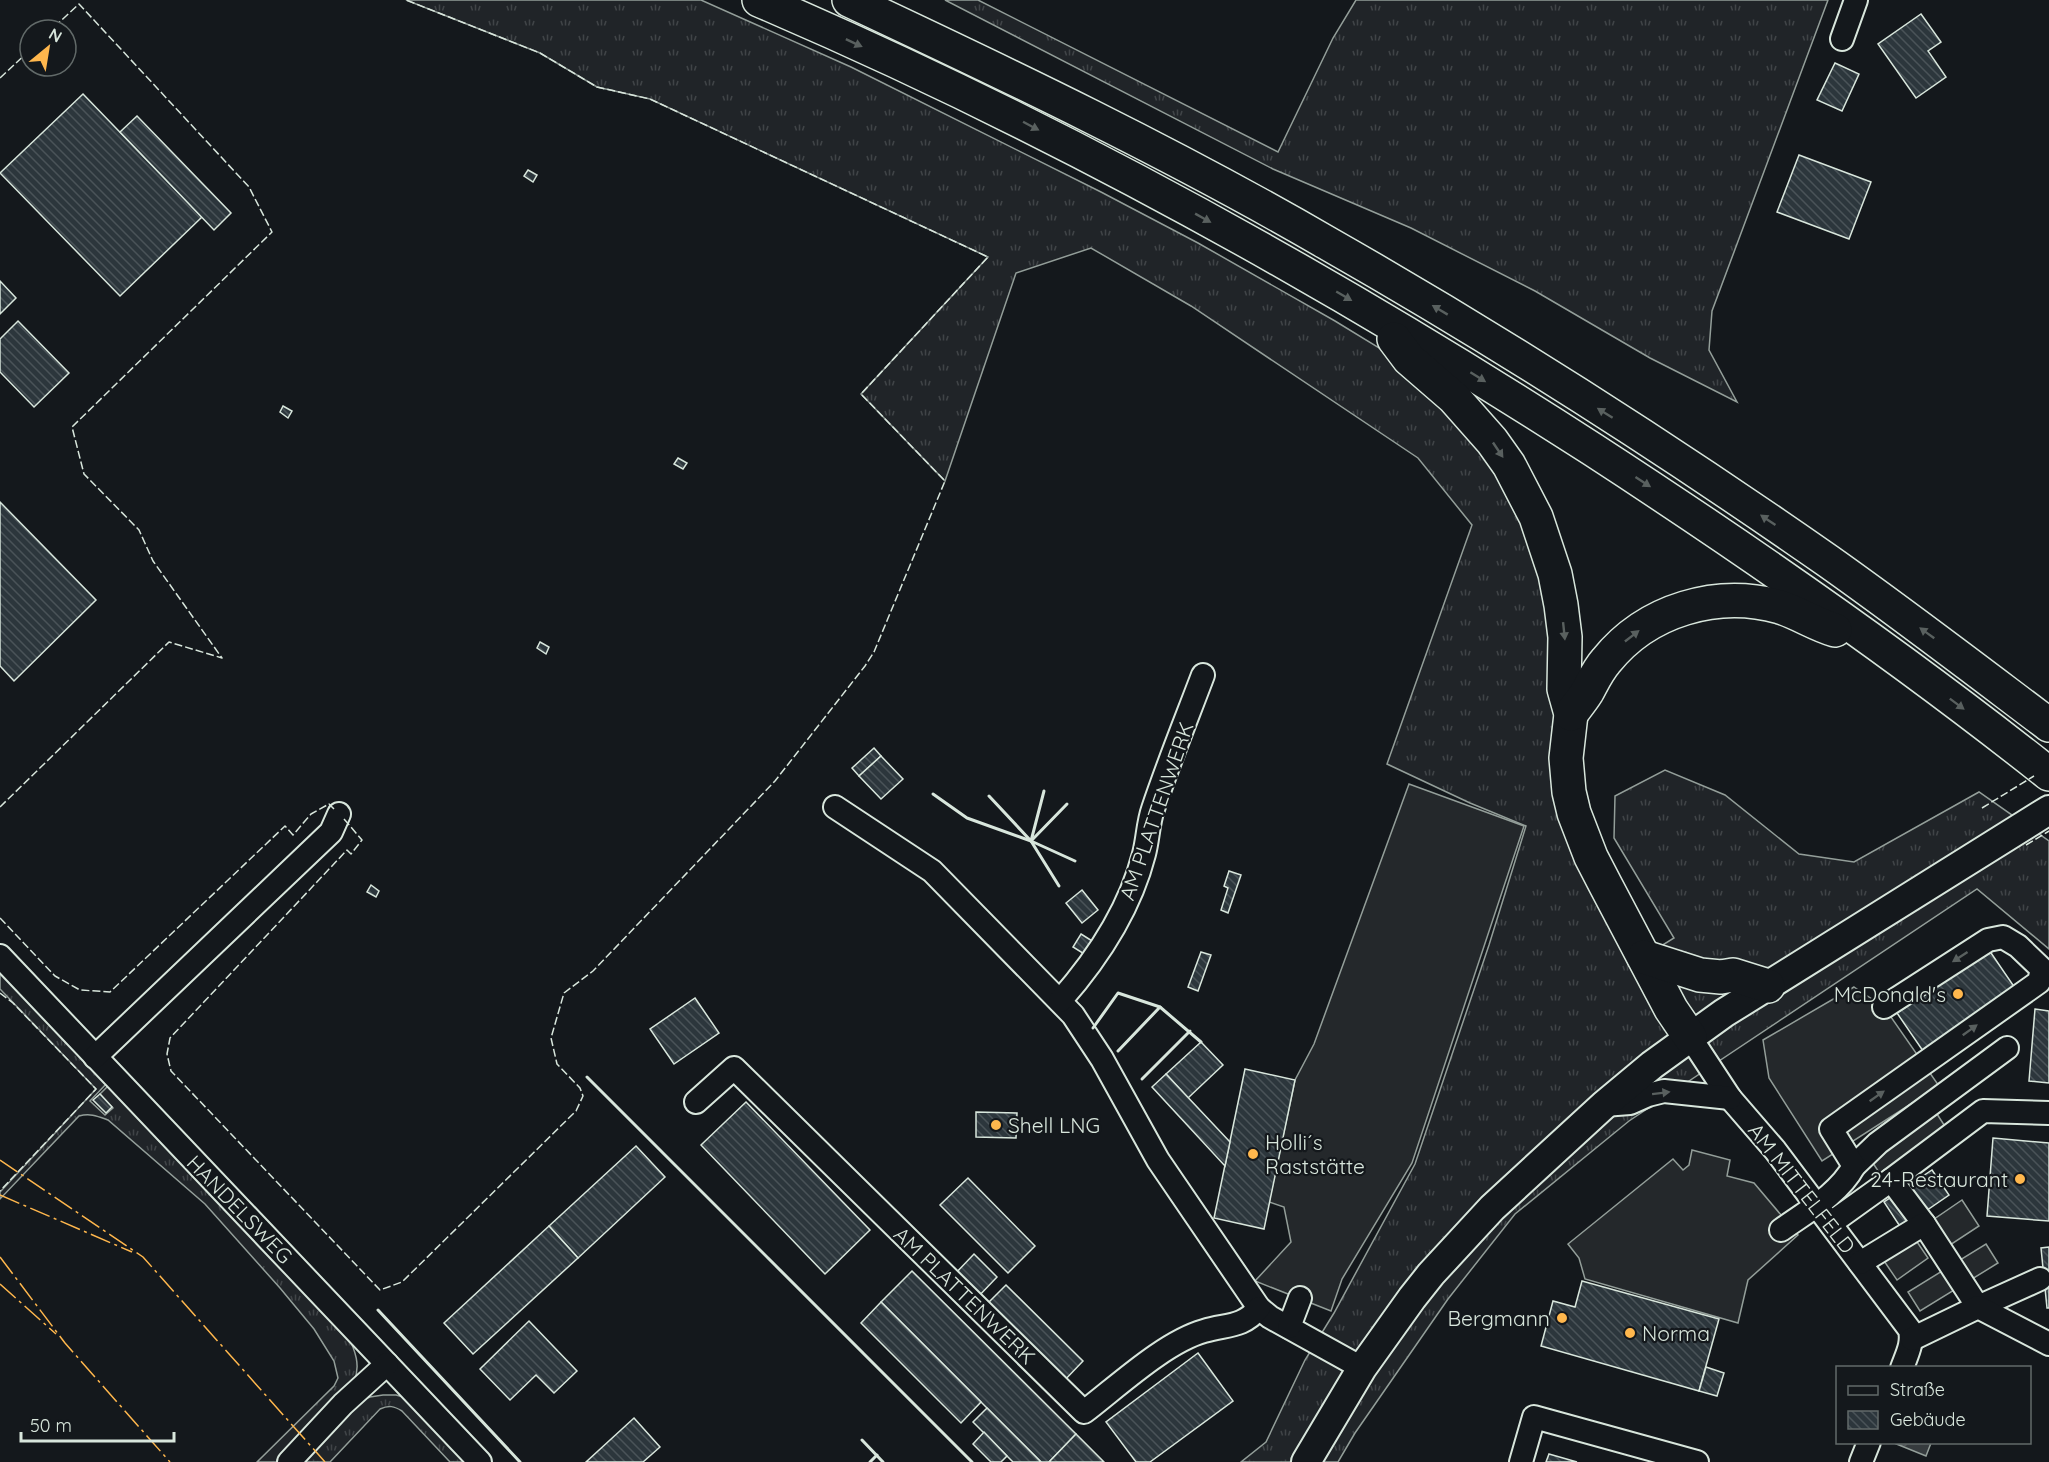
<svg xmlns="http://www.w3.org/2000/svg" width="2049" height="1462" viewBox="0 0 2049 1462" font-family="Quicksand,sans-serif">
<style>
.grass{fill:url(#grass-tufts);stroke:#939e99;stroke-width:1.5}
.parking{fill:#24282b;stroke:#939e99;stroke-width:1.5}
.water{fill:url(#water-ripples);stroke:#939e99;stroke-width:1.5}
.building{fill:url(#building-back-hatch);stroke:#d8e6dc;stroke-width:1.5}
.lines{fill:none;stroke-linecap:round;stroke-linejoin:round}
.minor-casing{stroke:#d8e6dc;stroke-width:26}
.major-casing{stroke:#d8e6dc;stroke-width:32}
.highway-casing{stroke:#d8e6dc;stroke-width:36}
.minor{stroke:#14181c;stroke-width:22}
.major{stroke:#14181c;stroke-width:28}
.highway{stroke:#14181c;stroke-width:33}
.fence{stroke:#d8e6dc;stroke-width:1.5;stroke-dasharray:8 3;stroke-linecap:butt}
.wall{stroke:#d8e6dc;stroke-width:3}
.power{stroke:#ffb74d;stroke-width:1.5;stroke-dasharray:21 4.5 3 4.5;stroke-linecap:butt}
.oneway{fill:#59605f}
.poi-dot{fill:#ffb74d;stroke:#14181c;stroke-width:2}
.labels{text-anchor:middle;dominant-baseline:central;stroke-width:4.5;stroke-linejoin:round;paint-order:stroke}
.street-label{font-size:21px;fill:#d8e6dc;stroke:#14181c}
.poi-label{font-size:21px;fill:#d8e6dc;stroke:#14181c;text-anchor:end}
</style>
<defs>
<pattern id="grass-tufts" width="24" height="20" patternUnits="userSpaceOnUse" patternTransform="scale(1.5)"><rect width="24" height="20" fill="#202428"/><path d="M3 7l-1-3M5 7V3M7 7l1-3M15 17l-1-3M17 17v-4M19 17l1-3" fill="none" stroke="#404447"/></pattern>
<pattern id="water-ripples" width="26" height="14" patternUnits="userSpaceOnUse" patternTransform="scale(1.5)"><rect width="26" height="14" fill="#363b3e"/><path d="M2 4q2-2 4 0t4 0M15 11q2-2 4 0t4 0" fill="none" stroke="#525759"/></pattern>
<pattern id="building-back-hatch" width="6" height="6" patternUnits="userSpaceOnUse" patternTransform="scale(1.5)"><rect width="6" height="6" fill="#2c363c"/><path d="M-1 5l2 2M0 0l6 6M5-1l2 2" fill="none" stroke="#4a5358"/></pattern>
</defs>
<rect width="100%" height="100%" fill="#14181c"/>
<g class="grass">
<polygon points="406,0 701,0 851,67 1101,192 1198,243 1335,321 1381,349 1411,371 1498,465 1548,584 1572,848 1629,966 1674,938 1614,838 1615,796 1665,770 1725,795 1799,854 1854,862 1979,792 2049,841 2049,949 1977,889 1629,1121 1515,1214 1448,1299 1355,1433 1338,1462 1241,1462 1266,1442 1305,1360 1334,1313 1415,1164 1489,945 1526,826 1470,803 1387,764 1472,525 1418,458 1191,306 1091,248 1016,273 945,481 861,394 988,257 650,99 597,87 540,53"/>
<polygon points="945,0 978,0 1278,152 1333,38 1356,0 1828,0 1712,311 1709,350 1737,402 1650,358 1535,291 1411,228 1273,169"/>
<path d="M0,968L108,1082L90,1101L105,1115L113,1108L100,1094L110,1084L348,1336C355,1350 361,1366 354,1381L280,1462H257L334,1386L338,1378L334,1361L314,1329L280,1288L205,1204L108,1120C97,1116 90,1113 79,1116L0,1199V1192L96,1089L0,989Z"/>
<path d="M383,1395H396L407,1398L468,1462H450L402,1411C394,1406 389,1405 380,1409L330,1462H297L357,1402L370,1397Z"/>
</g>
<g class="parking">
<polygon points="1409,784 1524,826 1412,1163 1342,1279 1331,1311 1255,1281 1291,1242 1284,1207 1269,1202 1295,1080 1314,1044"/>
<polygon points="1854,987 1884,1007 1939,1086 1822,1161 1769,1078 1763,1040"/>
<polygon points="1937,1114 1948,1131 1880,1174 1869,1157"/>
<polygon points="1692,1150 1730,1160 1727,1176 1754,1183 1798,1235 1748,1280 1738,1323 1585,1279 1579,1258 1568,1244 1673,1159 1683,1170 1689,1165"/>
<polygon points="1962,1200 1979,1226 1944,1249 1927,1224"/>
<polygon points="1911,1233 1928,1258 1897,1280 1880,1255"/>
<polygon points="1986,1244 1998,1263 1920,1311 1908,1292"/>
</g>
<polygon class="water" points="1894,1443 1931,1443 1926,1456"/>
<g class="building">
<polygon points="1921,14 1941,42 1928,51 1946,77 1916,98 1878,44"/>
<polygon points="1835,63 1859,74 1842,111 1817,100"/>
<polygon points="83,94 202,217 120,296 0,173"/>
<polygon points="137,116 231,213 214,230 120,132"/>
<polygon points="1799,155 1871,182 1849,239 1777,212"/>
<polygon points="528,170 537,175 533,182 524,176"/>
<polygon points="0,281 16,298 0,314"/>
<polygon points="18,321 69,373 34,407 0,372 0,339"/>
<polygon points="283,406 292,411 288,418 280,412"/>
<polygon points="678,458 687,463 683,469 674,464"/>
<polygon points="0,502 96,600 14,681 0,666"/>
<polygon points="540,642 549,647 546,654 537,648"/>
<polygon points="874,748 881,756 859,776 852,768"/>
<polygon points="881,756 903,779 881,799 859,776"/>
<polygon points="1229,871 1241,875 1228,913 1221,910 1228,888 1224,886"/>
<polygon points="371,885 379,891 376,897 367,892"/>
<polygon points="1082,890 1098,910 1082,923 1066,903"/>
<polygon points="1081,934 1097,944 1089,957 1073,947"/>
<polygon points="1989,950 2015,988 1923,1051 1897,1013"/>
<polygon points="1201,952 1211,955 1198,991 1188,987"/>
<polygon points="695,998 719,1033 674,1064 650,1029"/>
<polygon points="2035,1009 2049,1011 2049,1083 2029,1081"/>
<polygon points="1201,1042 1223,1065 1188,1098 1166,1074"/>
<polygon points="1245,1069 1295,1080 1264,1229 1214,1218"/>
<polygon points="1166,1074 1230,1142 1225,1166 1152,1087"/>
<polygon points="100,1094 112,1107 106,1113 93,1100"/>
<polygon points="746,1102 870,1230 825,1274 701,1145"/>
<polygon points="976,1112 1017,1113 1016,1138 976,1137"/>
<polygon points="1993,1138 2049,1143 2049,1221 1987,1216"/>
<polygon points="636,1146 665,1177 578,1258 549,1226"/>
<polygon points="1932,1170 1949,1195 1901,1228 1884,1202"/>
<polygon points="968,1178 1035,1246 1008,1273 940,1205"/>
<polygon points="549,1226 578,1258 473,1354 444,1323"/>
<polygon points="2049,1247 2049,1308 2047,1308 2041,1248"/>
<polygon points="974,1254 997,1277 976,1299 953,1276"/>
<polygon points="912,1271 1076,1434 1049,1462 1041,1462 881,1302"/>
<polygon points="1582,1281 1719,1319 1699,1391 1541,1346 1553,1301 1575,1307"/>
<polygon points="1006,1285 1083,1361 1062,1383 985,1306"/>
<polygon points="881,1302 981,1402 961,1423 861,1323"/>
<polygon points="529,1321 577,1371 554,1393 536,1375 510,1400 480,1369"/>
<polygon points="1198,1353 1233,1401 1150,1462 1136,1462 1106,1422"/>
<polygon points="1706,1367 1724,1373 1717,1396 1699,1391"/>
<polygon points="987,1408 1041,1462 1013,1462 973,1422"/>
<polygon points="634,1418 660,1447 643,1462 586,1462"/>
<polygon points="984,1432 1007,1456 1001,1462 991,1462 973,1444"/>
<polygon points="1076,1434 1104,1462 1049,1462"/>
<polygon points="1549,1454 1577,1462 1546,1462"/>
</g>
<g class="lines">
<g class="minor-casing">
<g id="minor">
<polyline points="1842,39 1856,0"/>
<polyline points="835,807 932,871 1073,1015 1102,1059 1158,1160 1259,1308 1270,1317 1362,1368"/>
<polyline points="0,956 480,1462"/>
<path d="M1060,1001C1097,959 1130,909 1144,854C1148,839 1148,823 1153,809C1168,764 1186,720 1203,675"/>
<path d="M1690,1037L1730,1098L1775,1150L1910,1330C1913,1344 1907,1354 1902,1368"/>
<polyline points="95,1057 331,832 339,814"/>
<path d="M696,1102L734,1068L1084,1412C1118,1386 1165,1342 1204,1331C1227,1324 1242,1328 1259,1308"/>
<polyline points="1604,1105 1630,1103 1648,1095 1664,1091 1730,1098"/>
<polyline points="1854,1166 1878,1143 2007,1048"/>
<polyline points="1891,1180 1983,1111 2049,1113"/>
<polyline points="1831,1223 1891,1180 1924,1224 1978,1307 2040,1279"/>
<path d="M1781,1230C1806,1212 1839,1194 1854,1166L1831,1129L2039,982L2042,969L2018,946L2003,937L1988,940L1884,1007"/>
<polyline points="1860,1263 1924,1224"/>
<polyline points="1289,1327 1300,1298"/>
<polyline points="1912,1339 1978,1307 2049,1344"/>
<polyline points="289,1462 343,1404 387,1364"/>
<polyline points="1521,1462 1534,1417 1697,1462"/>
<polyline points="1861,1462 1869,1442"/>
</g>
</g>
<g class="major-casing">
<polyline id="major" points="1306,1462 1362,1368 1412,1298 1431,1274 1492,1208 1604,1105 1652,1065 1724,1013 2049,810"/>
</g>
<g class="highway-casing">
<g id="highway">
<path d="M759,0C1049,124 1327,278 1592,449C1749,551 1903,658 2049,774"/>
<path d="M849,0C1011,76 1172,153 1327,243C1499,341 1666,448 1828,561C1903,614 1976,670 2049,725"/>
<polyline points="1394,339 1409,359 1454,398 1492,441 1509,465 1536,517 1555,574 1561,605 1565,637 1564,689 1571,714 1566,758 1569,792 1574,813 1591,857 1605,884 1671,1009 1690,1037"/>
<path d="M1571,714C1576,707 1582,700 1587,692C1593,681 1598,670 1606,661C1647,610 1717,589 1780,607C1799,613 1815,624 1835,630"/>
<polyline points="1644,957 1700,975 1721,977 1733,975 1768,986"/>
</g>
</g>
<use href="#minor" class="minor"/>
<use href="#major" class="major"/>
<use href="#highway" class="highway"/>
<g class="fence">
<polyline points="0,78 30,50"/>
<polyline points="0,807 169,642 222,658 153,561 139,530 84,474 72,427 272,232 249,187 79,4 51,30"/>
<polyline points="1982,808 2034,776"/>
<polyline points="344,819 362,840 351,854 347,850 170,1038 167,1054 171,1071 380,1290 402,1282 576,1111 583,1096 580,1088 557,1064 551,1038 564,993 593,971 775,781 865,666 874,652 945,481 861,394 988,257 650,99 597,87 540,53 406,0"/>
<polyline points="2026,845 2049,831"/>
<polyline points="0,918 55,976 80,990 110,992 285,826 293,835 311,814 329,804 334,809"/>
<polyline points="0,993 13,1003 96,1089 0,1191"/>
</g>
<g class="wall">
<polyline points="933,794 967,818 1031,841 1075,861"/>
<polyline points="989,796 1031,841 1059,886"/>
<polyline points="1031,841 1067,804"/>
<polyline points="1031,841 1044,791"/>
<polyline points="1093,1028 1118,993 1160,1007 1201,1042"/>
<polyline points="1118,1051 1160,1007"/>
<polyline points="587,1077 972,1462"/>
<polyline points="1142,1079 1190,1031"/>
<polyline points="378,1310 520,1462"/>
<polyline points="862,1440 883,1462"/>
<polyline points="870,1462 877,1455"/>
</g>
<g class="power">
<polyline points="0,1160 143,1257 325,1462"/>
<polyline points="0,1195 132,1252"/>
<polyline points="0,1257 65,1343 170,1462"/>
<polyline points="0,1284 56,1334"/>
</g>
</g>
<defs><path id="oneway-solid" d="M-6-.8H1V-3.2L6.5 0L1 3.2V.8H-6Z" transform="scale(1.5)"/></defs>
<g class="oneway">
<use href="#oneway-solid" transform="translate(854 43) rotate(25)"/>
<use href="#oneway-solid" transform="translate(1031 126) rotate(28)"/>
<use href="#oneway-solid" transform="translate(1203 218) rotate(29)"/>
<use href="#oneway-solid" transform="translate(1344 296) rotate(30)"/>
<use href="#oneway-solid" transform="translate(1440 310) rotate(-149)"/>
<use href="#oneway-solid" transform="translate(1478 377) rotate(32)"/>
<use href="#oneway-solid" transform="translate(1605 413) rotate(-148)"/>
<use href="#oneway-solid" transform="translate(1498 450) rotate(56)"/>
<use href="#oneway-solid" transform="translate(1643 482) rotate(33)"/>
<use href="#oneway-solid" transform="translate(1768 520) rotate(-146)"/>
<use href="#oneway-solid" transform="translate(1564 631) rotate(84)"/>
<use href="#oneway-solid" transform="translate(1927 633) rotate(-144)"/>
<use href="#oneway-solid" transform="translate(1632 636) rotate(-38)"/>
<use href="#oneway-solid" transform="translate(1957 704) rotate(37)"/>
<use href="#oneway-solid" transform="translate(1960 957) rotate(147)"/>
<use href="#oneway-solid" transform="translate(1970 1030) rotate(-36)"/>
<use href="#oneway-solid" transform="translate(1661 1093) rotate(-7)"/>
<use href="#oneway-solid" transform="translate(1877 1096) rotate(-35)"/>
</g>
<g class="poi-dot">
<circle cx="1958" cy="994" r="6"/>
<circle cx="996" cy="1125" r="6"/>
<circle cx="1253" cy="1154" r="6"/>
<circle cx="2020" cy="1179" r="6"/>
<circle cx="1562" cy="1318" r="6"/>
<circle cx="1630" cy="1333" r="6"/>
</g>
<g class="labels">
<g class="street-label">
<text transform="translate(1156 811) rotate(-71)">AM PLATTENWERK</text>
<text transform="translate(1802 1188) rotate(52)">AM MITTELFELD</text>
<text transform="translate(240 1209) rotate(46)">HANDELSWEG</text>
<text transform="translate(965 1295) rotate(44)">AM PLATTENWERK</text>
</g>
<g class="poi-label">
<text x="1946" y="994">McDonald's</text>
<text x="1008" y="1125" text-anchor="start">Shell LNG</text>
<text x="1265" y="1142" text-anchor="start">Holli´s<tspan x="1265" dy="24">Raststätte</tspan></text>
<text x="2008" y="1179">24-Restaurant</text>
<text x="1550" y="1318">Bergmann</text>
<text x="1642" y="1333" text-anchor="start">Norma</text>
</g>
</g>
<rect x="1836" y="1366" width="195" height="78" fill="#14181c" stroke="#626a69" stroke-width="1.5"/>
<rect x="1848" y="1386" width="30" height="9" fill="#14181c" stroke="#626a69" stroke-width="1.5"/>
<text x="1890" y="1396" font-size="18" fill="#d8e6dc">Straße</text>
<rect x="1848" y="1411" width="30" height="18" fill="url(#building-back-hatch)" stroke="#626a69" stroke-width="1.5"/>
<text x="1890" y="1426" font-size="18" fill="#d8e6dc">Gebäude</text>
<g transform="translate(48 48) rotate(30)"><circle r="28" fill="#14181c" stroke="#626a69" stroke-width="1.5"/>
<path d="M0-4.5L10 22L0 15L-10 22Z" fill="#ffb74d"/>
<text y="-9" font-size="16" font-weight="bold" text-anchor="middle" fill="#d8e6dc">N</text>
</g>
<path d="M21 1432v9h153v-9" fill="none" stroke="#d8e6dc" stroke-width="3"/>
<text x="30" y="1432" font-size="18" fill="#d8e6dc" stroke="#14181c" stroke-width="4.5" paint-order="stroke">50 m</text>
</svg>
